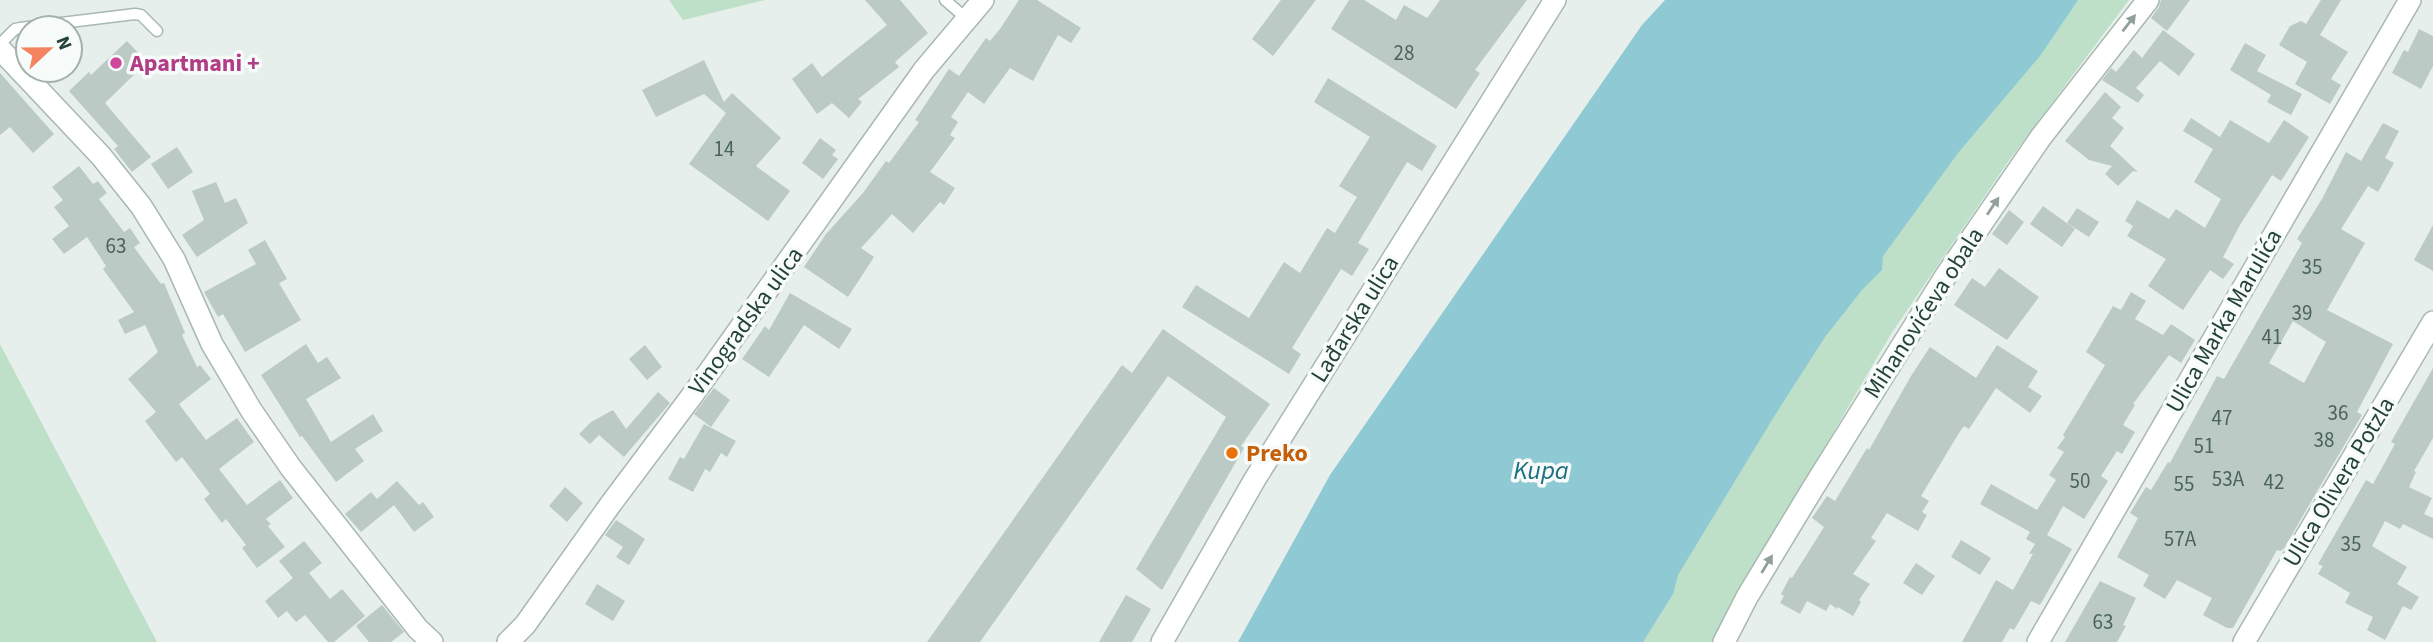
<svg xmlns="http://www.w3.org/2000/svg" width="2433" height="642" viewBox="0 0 2433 642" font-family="'Source Sans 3',sans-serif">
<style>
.green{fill:#bfe0c8}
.water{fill:#8ec9d4}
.building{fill:#bbcac4;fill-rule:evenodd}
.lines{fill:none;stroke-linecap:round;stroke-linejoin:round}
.service-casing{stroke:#a8b8b2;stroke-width:13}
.minor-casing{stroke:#a8b8b2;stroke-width:24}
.service{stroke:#fff;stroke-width:10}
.minor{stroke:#fff;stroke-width:21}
.oneway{fill:#92a09c}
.hotel-dot{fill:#d1479c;stroke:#f7fbf9;stroke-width:2.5}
.food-dot{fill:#e8710a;stroke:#f7fbf9;stroke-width:2.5}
.labels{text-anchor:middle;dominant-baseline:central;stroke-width:7;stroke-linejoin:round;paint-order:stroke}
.number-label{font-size:21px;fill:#4a645c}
.hotel-label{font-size:24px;font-weight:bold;fill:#b23c85;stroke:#f7fbf9;text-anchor:start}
.street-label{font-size:24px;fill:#24423a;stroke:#f7fbf9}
.food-label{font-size:24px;font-weight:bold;fill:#c56008;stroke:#f7fbf9;text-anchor:start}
.water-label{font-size:26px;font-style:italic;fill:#1c6f80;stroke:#f7fbf9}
</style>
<rect width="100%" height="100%" fill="#e6efeb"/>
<g class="green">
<polygon points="669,0 765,0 683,20"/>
<polygon points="1963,0 2129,0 2010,159 1891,334 1779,525 1715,642 1483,642"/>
<polygon points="0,344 157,642 0,642"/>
</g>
<polygon class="water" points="1665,0 2078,0 2040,56 1958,153 1883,256 1882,270 1862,290 1825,337 1775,415 1678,575 1673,594 1643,642 1238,642 1330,475 1642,25"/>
<g class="building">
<polygon points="865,0 900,0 928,33 895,62 899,67 858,99 862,102 849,118 832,103 817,114 792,79 812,63 822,77 887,25"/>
<polygon points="1019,0 1037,0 1081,28 1071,43 1058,35 1033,81 1010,68 984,104 968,92 951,117 958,122 950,135 955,138 930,172 955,188 944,205 940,202 913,233 892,214 861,248 874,257 848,297 804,267 826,234 863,193 886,161 889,163 919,122 915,120 949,69 959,76 986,38 990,41 1000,29"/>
<polygon points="1281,0 1316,0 1273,56 1252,39"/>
<polygon points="1349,0 1364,0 1396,20 1404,5 1427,18 1440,0 1527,0 1475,70 1480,73 1456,109 1331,29"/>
<polygon points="2161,0 2190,0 2167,31 2151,18 2159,7"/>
<polygon points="2321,0 2341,0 2320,35 2348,52 2331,79 2341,85 2330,104 2295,84 2307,62 2279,45 2290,26 2301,21 2306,24"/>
<polygon points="2419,29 2433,36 2433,66 2421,89 2392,73 2404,50 2408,52"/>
<polygon points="2163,30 2195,54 2179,76 2160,61 2136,88 2144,95 2138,103 2102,80 2111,68 2116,72 2134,50 2142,58"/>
<polygon points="127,41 147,62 105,103 151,157 132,172 114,149 118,146 69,91 89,72 91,75"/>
<polygon points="2245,43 2266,55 2257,71 2302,94 2291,115 2267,102 2271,95 2230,70"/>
<polygon points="704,60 724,102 732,93 781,138 756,166 790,191 768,221 689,164 726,113 704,94 656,117 642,90"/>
<polygon points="0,73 54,134 33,153 10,127 0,135"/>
<polygon points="1328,78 1437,146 1422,171 1407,162 1358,243 1369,249 1352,276 1341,269 1292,348 1301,354 1289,374 1182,307 1196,285 1249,318 1284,262 1300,273 1327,228 1335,233 1357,197 1339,186 1370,137 1314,102"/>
<polygon points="2105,92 2121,107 2112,118 2124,128 2110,146 2138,172 2133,171 2118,186 2105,174 2112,166 2089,160 2065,141"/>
<polygon points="2191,118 2220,137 2230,120 2269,143 2284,120 2309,137 2281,181 2272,175 2240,225 2223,257 2234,264 2223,279 2210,270 2183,310 2148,286 2166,259 2127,236 2133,226 2125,221 2137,200 2169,219 2176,209 2205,228 2221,199 2194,182 2213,149 2183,131"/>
<path d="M2383,123L2399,131L2385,158L2394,163L2378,192L2368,186L2341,229L2365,243L2327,310L2393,344L2357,412L2362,415L2305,512L2285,547L2281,551L2277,550L2233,628H2227L2203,615L2212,598L2177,580L2165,599L2143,586L2149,575L2117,557L2138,518L2130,513L2146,487L2151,490L2168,462L2170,463L2217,376L2224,379L2302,243L2297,239L2322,199L2346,152L2361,161ZM2293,321L2326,342L2304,383L2269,363Z"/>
<polygon points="820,138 836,150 832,155 838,159 823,179 802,163"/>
<polygon points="177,147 193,172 168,189 151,164"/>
<polygon points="79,166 93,184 98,181 107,193 99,199 124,232 130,228 140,243 134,247 161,284 164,283 185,333 182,335 197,367 200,365 211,379 179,404 206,440 237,418 254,442 219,469 247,505 280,480 293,498 266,519 271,524 268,526 285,547 257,568 242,548 246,545 226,519 222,523 204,499 210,494 182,457 176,462 145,421 156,412 128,379 158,352 145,325 125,334 118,320 134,312 103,269 106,266 87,237 64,254 52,239 69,226 54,207 63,200 52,187"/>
<polygon points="216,182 225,203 236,198 248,223 197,257 182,235 204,220 192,191"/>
<polygon points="2043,206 2075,229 2062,247 2030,224"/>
<polygon points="2077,208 2099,222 2089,237 2067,223"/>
<polygon points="2009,210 2024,222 2007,245 1992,234"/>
<polygon points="2433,225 2433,271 2414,260"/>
<polygon points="265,240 287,279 279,283 301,320 245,352 223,314 218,317 204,292 256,264 248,250"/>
<polygon points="1999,268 2039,297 2007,340 1954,305 1972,278 1985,287"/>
<polygon points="2131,292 2146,301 2135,319 2163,335 2171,324 2195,340 2181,363 2169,355 2133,404 2135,405 2123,425 2135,432 2122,454 2117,451 2101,476 2108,481 2084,519 2063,506 2047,535 2072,549 2040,605 2031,601 2014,630 2010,628 2002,642 1962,642 1996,580 2013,590 2033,554 2029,554 2035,544 2026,539 2030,532 1980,504 1991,484 2037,510 2056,480 2049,475 2064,452 2057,448 2065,437 2063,435 2105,365 2086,352 2113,306 2121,310"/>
<polygon points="790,293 852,329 839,349 804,325 769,377 742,359 765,326 769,330"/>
<polygon points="1163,329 1270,404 1241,446 1244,448 1162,590 1136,569 1226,417 1168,376 980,642 927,642 1122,365 1132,373"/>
<polygon points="306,344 318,363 327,357 341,378 306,399 331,442 373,414 383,431 355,449 364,461 336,482 302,436 300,437 261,375"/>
<polygon points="645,345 662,367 647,380 629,359"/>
<polygon points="1997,345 2038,371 2028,387 2042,396 2030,413 1996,388 1969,429 1964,426 1959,433 1921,496 1929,501 1922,512 1927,515 1918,531 1887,513 1871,538 1876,541 1853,574 1870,584 1859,600 1861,602 1853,616 1838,607 1837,609 1830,604 1826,611 1807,601 1800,614 1780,603 1784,596 1781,594 1790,577 1792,578 1824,527 1812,518 1827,496 1835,501 1867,448 1869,450 1911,376 1930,347 1976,378"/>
<polygon points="2433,368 2433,438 2414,471 2416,472 2409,487 2432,498 2424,514 2433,518 2433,539 2403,524 2400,529 2385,521 2372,546 2407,567 2397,584 2419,597 2411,610 2403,606 2385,640 2367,630 2373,617 2345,603 2350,593 2318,574 2323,566 2318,564 2366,480 2373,484 2395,444 2391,442"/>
<polygon points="714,388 730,400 711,427 694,414"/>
<polygon points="658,392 670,403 624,457 599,435 590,444 579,434 591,422 613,410 626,429"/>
<polygon points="704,424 736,441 727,457 721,453 710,472 705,469 693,492 668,479 680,457 684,459"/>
<polygon points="397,481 419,505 423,502 434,517 414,532 394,505 361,532 345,514 371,492 377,499"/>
<polygon points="565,487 583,503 567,522 549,506"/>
<polygon points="616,520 645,539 629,565 616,557 623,547 605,535"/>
<polygon points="1961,540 1991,558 1980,575 1951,557"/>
<polygon points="304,541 322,563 309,573 330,599 342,589 365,616 334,642 328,642 305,615 296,622 287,611 278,618 265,601 293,578 279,561"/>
<polygon points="1916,563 1935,576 1922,595 1903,583"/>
<polygon points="2100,581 2136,598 2123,625 2126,626 2117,642 2065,642"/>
<polygon points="597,584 625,601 613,621 585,604"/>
<polygon points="1126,595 1151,609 1132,642 1099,642"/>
<polygon points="382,605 404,632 391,642 369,642 356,626"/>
</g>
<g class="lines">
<g class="service-casing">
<g id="service">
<polyline points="945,0 967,19"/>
<polyline points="0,44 15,29 20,28 135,14 141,15 157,31"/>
</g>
</g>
<g class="minor-casing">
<g id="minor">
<polyline points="0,49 101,156 141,206 174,259 212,344 251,410 291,468 418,629 432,642"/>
<polyline points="508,642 525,625 610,505 694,393 924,70 983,0"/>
<polyline points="1162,642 1255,479 1555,0"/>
<polyline points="1724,642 1747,597 1813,488 1945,277 2041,137 2148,0"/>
<polyline points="2038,642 2410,0"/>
<polyline points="2244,642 2433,322"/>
</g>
</g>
<use href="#service" class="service"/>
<use href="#minor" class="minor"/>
</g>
<defs><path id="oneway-solid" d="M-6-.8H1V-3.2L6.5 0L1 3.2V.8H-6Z" transform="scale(1.75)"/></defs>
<g class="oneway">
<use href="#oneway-solid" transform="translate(2129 23) rotate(-52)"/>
<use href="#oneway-solid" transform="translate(1993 206) rotate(-56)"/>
<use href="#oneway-solid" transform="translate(1767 564) rotate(-59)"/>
</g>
<circle class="hotel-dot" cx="116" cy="63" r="7"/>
<circle class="food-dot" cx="1232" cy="453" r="7"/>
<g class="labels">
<g class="number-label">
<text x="1404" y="53">28</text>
<text x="724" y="149">14</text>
<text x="116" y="246">63</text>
<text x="2312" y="267">35</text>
<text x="2302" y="313">39</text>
<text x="2272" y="337">41</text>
<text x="2338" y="413">36</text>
<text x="2222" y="418">47</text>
<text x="2324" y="440">38</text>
<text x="2204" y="446">51</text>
<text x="2228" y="479">53A</text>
<text x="2080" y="481">50</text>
<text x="2274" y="482">42</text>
<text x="2184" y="484">55</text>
<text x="2180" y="539">57A</text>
<text x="2351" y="544">35</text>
<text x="2103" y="622">63</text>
</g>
<g class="hotel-label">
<text x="130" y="63">Apartmani +</text>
</g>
<g class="street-label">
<text transform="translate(1924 313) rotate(-57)">Mihanovićeva obala</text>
<text transform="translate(1355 319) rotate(-58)">Lađarska ulica</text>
<text transform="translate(746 321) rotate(-54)">Vinogradska ulica</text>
<text transform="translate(2224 321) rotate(-60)">Ulica Marka Marulića</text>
<text transform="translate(2339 482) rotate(-59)">Ulica Olivera Potzla</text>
</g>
<g class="food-label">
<text x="1246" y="453">Preko</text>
</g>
<g class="water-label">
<text x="1541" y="470">Kupa</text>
</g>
</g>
<g transform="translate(49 49) rotate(68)"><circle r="33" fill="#f7fbf9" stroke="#a3b1ad" stroke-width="2"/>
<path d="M0-5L12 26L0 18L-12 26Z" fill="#f4845f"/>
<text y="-10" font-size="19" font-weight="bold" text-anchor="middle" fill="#24423a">N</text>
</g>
</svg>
